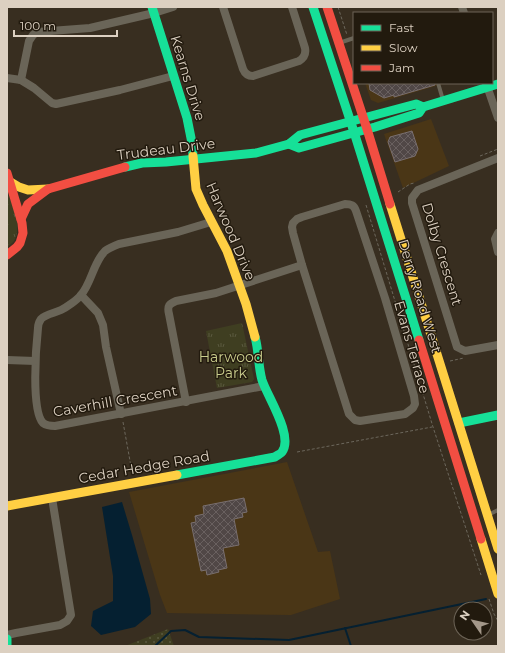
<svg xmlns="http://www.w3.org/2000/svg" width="505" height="653" viewBox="0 0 505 653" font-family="Montserrat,sans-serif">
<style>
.built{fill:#4a3616}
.grass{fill:url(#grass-dots)}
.park{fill:url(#park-tufts)}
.water{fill:#052031}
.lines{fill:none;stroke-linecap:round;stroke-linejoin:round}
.stream{stroke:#052031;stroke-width:2}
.building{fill:url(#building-cross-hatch);stroke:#796f6f}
.path{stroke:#6c675c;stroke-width:1;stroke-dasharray:3 2;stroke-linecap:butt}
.lane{stroke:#6a6558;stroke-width:4}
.street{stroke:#6a6558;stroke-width:8}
.fast{stroke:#16e098;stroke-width:9}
.slow{stroke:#ffcf43;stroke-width:9}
.jam{stroke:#f24e42;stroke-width:9}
.labels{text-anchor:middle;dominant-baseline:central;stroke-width:3;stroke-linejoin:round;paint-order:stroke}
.street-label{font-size:14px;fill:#dcd0c1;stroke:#221a0e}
.park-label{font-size:14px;fill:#cacd8d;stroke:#221a0e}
</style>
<defs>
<pattern id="grass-dots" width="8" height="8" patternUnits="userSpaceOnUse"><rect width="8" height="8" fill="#3f3e21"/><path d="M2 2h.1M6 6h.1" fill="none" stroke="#5a593f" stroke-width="1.8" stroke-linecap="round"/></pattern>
<pattern id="park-tufts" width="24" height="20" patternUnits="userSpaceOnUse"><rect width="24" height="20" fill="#3f3e21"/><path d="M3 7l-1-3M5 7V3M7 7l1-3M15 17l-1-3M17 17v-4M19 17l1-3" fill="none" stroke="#5a593f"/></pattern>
<pattern id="building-cross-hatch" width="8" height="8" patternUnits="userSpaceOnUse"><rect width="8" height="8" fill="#504746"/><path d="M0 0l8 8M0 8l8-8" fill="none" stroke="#69605f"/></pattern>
</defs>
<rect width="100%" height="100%" fill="#382e20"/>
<g class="built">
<polygon points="365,83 446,83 378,103 371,100"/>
<polygon points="431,119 449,166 403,188 384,134"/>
<polygon points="287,462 318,552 330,551 340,599 291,615 167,613 160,595 129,492"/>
</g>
<polygon class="grass" points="168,629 174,646 125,646"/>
<g class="park">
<path d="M7,191C12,205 23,226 14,241C12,243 9,246 7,248Z"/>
<polygon points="242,323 254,379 252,382 217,388 206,331"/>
</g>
<polygon class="water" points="122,502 132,535 150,599 151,614 135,627 101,635 91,626 93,611 113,601 113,576 102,507"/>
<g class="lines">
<g class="stream">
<polyline points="345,628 351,646"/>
<polyline points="155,646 171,631 185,630 199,637 289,640 486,599"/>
</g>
</g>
<g class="building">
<polygon points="369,83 435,83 435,85 394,97 394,95 384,98 370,90"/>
<polygon points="412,131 418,149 415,156 395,162 388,142 390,137"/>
<polygon points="244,498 247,512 242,513 243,517 234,519 239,545 223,548 227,568 218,570 219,572 207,575 206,570 201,571 191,523 196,522 195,516 204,514 203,506"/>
</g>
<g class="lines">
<g class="path">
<polyline points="338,7 347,35"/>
<polyline points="480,156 498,149"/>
<polyline points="398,192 410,184 414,183"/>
<polyline points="366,205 433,427 481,575"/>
<polyline points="450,361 464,358"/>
<polyline points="123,422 132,472"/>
<polyline points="297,452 432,427"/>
<polyline points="489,599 494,614 498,621"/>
</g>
<g class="lane">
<polyline points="339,43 354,38"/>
<polyline points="438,83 443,100"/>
<polyline points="488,515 498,510"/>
</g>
<g class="street">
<path d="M223,7L243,69C245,74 248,76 253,76L299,61C304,58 306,53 305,48L292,7"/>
<polyline points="462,7 464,13"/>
<polyline points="7,78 21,80 34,88 52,103 56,104 120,90 173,76"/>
<polyline points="21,80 29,41 33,35 37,32 90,28 154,13 173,7"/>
<polyline points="486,83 498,118"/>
<polyline points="498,158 418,190 412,198 412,203 457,347 465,351 498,345"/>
<path d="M345,204C351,204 354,205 356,211L385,298L414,396L415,404L413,408L405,414L360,421L355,420L349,414L302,265L293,233L292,227L293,223L297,219L302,217Z"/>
<path d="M211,222L178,232L119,244C114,246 109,248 105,251C93,263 92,282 81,295C77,300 67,307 61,310C55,313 46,314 41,319C39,322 38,324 38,328C36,346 31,410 43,423C47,426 51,426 55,426L264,386"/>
<polyline points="498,233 495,239 498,252"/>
<polyline points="81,295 98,313 103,325 106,347 121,414"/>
<polyline points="7,360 35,361"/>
<path d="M186,402L169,314C167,306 169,304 176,301L216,293L302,265"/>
<polyline points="7,635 16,633 60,625 67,621 71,615 52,498"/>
</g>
<g class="fast">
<polyline points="152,7 187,118 192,143 193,156"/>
<polyline points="313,7 354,132 419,340"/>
<polyline points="289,144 299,148 375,127 419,113 423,107 498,84"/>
<polyline points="125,167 142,163 166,162 256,153 289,144 300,135 416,104 423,107"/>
<polyline points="459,423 498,415"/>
<path d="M177,475L275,457C277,455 281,454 282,452C294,436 267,396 262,380C258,366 259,351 255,337"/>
<polyline points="7,639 7,646"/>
</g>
<g class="slow">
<polyline points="193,156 196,189 203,205 227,251 246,304 255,337"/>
<polyline points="9,181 19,187 28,190 48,189"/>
<polyline points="390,204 498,549"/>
<polyline points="7,506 177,475"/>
<polyline points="481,539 498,594"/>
</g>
<g class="jam">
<polyline points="327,7 367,129 390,204"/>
<polyline points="7,173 22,223 23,233 20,243 17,247 7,255"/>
<polyline points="21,219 28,204 48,189 125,167"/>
<polyline points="419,340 481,539"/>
</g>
</g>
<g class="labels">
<g class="street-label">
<text transform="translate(188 78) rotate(73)">Kearns Drive</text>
<text transform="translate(166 149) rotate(-7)">Trudeau Drive</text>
<text transform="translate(231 231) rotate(67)">Harwood Drive</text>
<text transform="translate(442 254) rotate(73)">Dolby Crescent</text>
<text transform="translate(420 296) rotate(73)">Derry Road West</text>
<text transform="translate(412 347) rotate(74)">Evans Terrace</text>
<text transform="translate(115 401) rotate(-10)">Caverhill Crescent</text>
<text transform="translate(144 467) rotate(-10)">Cedar Hedge Road</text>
</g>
<g class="park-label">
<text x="231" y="357">Harwood<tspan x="231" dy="16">Park</tspan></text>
</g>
</g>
<rect width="505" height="653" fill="none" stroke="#dcd0c1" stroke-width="16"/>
<rect x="353" y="12" width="140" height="72" fill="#221a0e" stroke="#6c6356"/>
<rect x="361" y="25" width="20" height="6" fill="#16e098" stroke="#6c6356"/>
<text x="389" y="32" font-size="12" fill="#dcd0c1">Fast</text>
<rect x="361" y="45" width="20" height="6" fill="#ffcf43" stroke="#6c6356"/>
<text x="389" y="52" font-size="12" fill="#dcd0c1">Slow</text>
<rect x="361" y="65" width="20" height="6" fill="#f24e42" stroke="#6c6356"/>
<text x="389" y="72" font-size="12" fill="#dcd0c1">Jam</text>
<g transform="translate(473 621) rotate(304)"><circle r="19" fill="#221a0e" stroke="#6c6356"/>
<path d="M0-3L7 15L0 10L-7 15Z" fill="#a39789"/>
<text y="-6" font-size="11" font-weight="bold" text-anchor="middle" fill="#dcd0c1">N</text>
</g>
<path d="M14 30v6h103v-6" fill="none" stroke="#dcd0c1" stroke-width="2"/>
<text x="20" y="30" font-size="12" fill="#dcd0c1" stroke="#221a0e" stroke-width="3" paint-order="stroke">100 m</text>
</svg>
